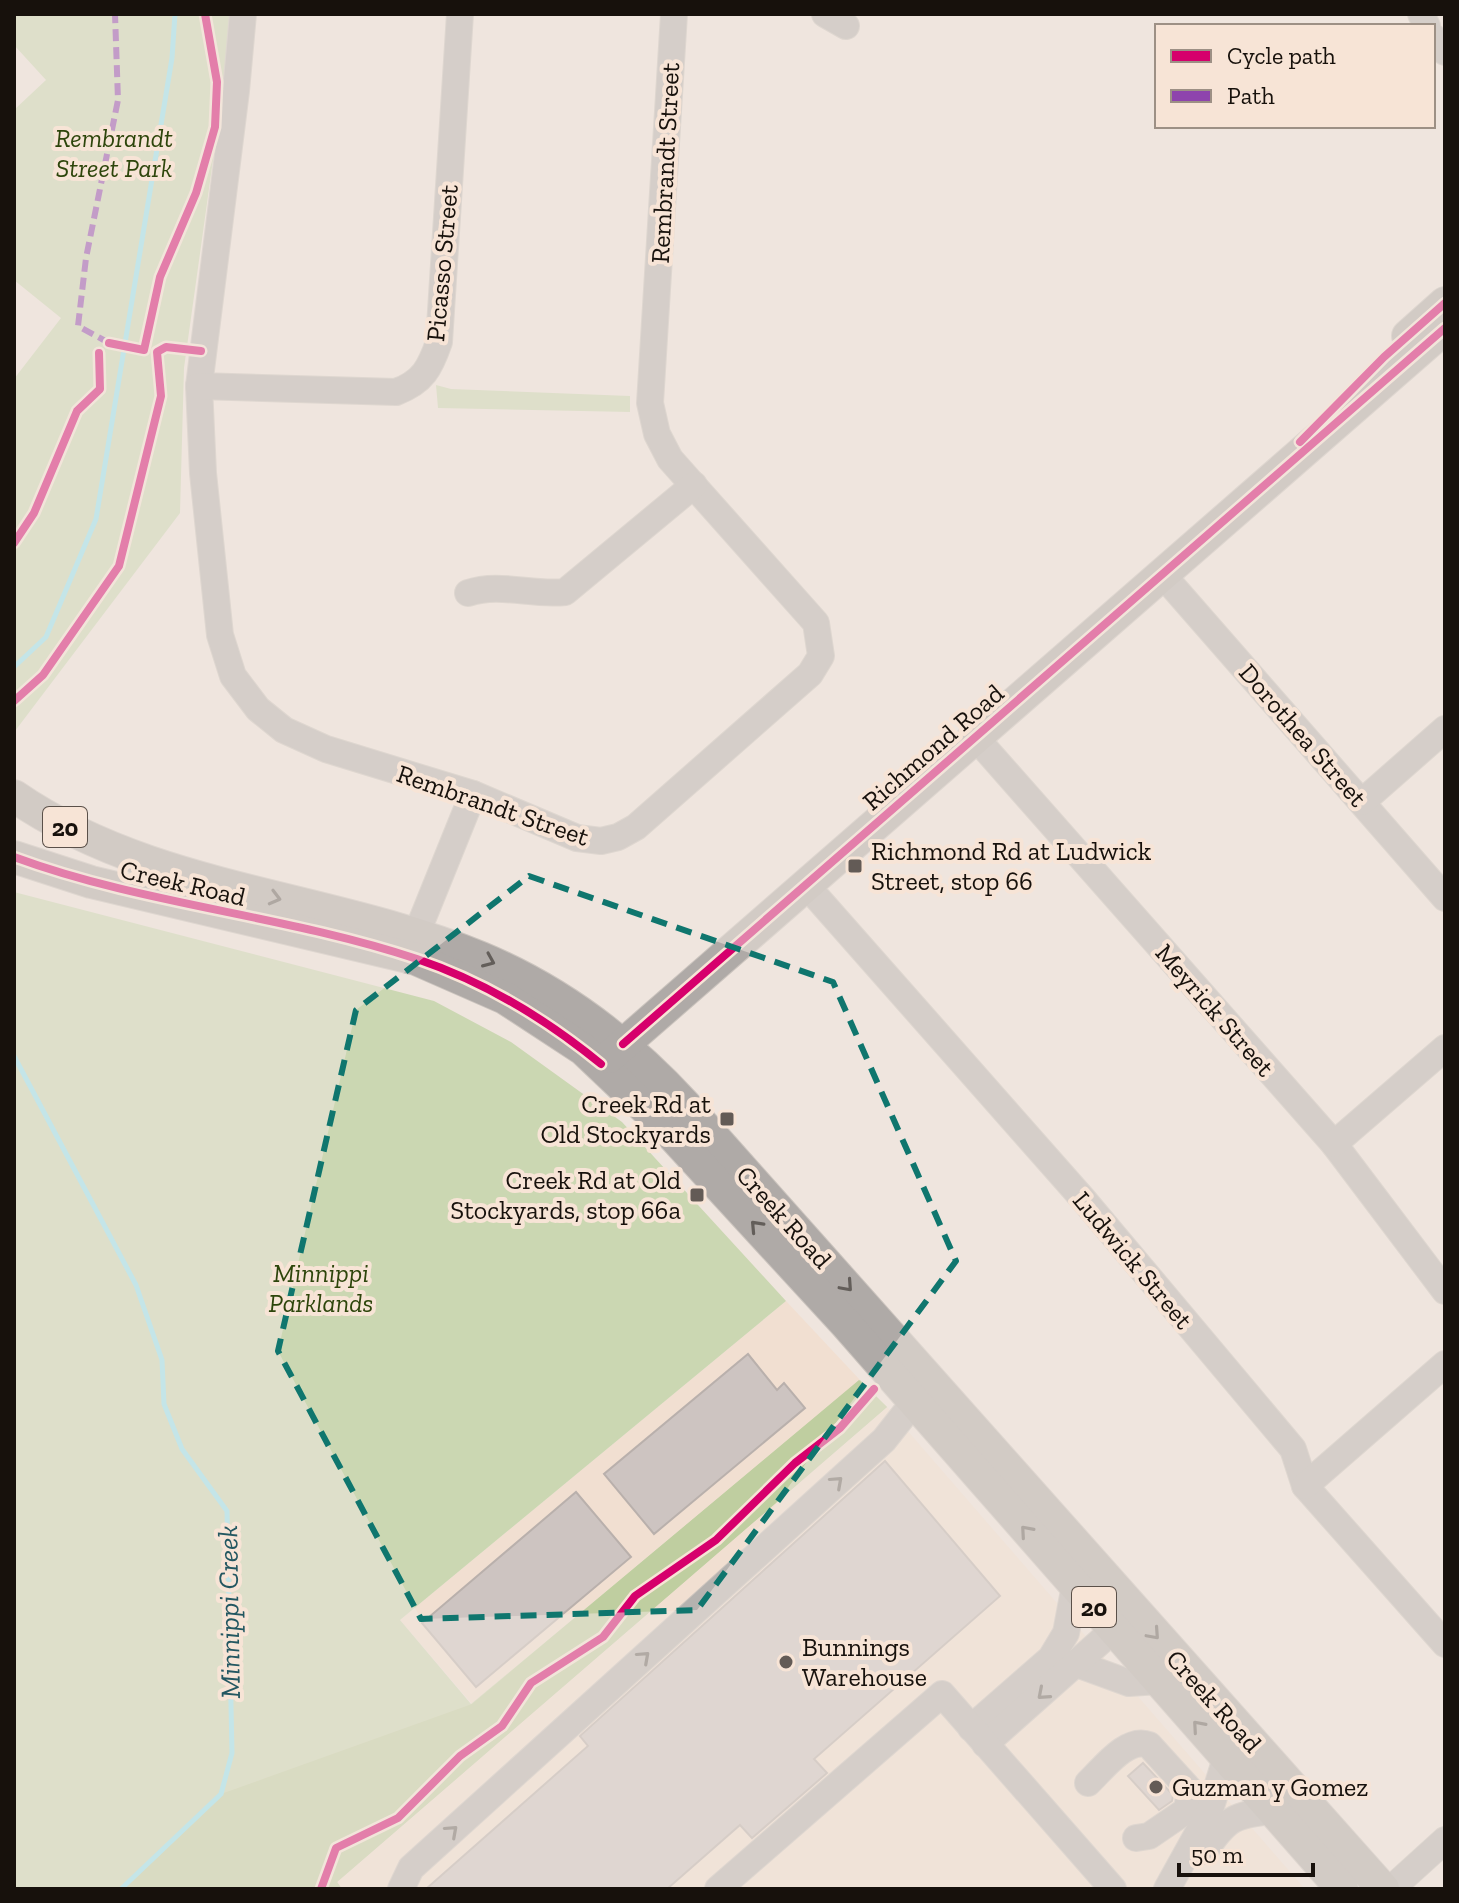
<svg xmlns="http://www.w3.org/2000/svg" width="1459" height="1903" viewBox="0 0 1459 1903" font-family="'Zilla Slab',serif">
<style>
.built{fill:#f1dfd1}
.green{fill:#cbd7b2}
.forest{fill:#bfcea0}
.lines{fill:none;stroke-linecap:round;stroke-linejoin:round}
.stream{stroke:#91e4f3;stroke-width:5}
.building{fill:#cdc4c1;stroke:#b9b0ac;stroke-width:2}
.minor-casing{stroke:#cbc4be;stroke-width:28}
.major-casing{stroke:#cbc4be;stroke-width:34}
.minor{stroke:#b5b2af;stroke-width:26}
.major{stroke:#afaaa7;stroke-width:32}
.quiet{stroke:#8e44ad;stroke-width:6;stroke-dasharray:12 6;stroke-linecap:butt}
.cycleway-casing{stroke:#f7e4d6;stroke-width:13}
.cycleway{stroke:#d6006c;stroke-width:8}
.oneway{stroke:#635e5a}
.oneway2{stroke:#66625e}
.marked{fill:none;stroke:#0f766e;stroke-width:6;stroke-dasharray:16 10;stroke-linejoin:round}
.poi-dot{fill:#635b56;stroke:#f7e4d6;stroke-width:3}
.labels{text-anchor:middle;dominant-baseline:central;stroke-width:8;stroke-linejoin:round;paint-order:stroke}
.shield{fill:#f7e4d6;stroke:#5a5049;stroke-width:2}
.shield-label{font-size:24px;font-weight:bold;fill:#17110c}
.park-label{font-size:26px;font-style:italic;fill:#2d450b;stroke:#f7e4d6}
.street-label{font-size:26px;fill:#17110c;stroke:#f7e4d6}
.poi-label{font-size:26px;fill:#17110c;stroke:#f7e4d6;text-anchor:start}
.water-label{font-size:28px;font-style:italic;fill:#235761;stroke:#f7e4d6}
</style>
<rect width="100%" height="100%" fill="#efe5de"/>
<g class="built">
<polygon points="786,1301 860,1380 472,1704 400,1620"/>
<polygon points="887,1407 1305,1889 342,1889 336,1882"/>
</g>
<g class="green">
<polygon points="14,14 233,14 233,17 184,368 180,513 15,731 14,379 61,318 14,280 14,110 46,80 14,45"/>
<polygon points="436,385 451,389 630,396 630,412 438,408"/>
<polygon points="14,892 434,1001 511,1042 622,1122 786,1301 400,1620 471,1704 860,1380 887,1407 337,1882 342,1889 14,1889"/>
</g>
<polygon class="forest" points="859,1380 887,1407 337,1882 342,1889 121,1889 221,1794 472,1704"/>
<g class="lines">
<g class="stream">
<polyline points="14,667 46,637 96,519 172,58 175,14"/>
<polyline points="14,1056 136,1285 162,1360 164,1404 182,1449 227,1511 232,1753 221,1794 121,1889"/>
</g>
</g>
<g class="building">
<polygon points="748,1354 777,1390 784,1383 805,1408 654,1534 604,1474"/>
<polygon points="885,1461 1000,1596 814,1759 827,1773 752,1838 740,1825 667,1889 426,1889 588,1746 580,1736"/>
<polygon points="576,1492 631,1557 476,1687 422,1623"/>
<polygon points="1143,1763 1173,1795 1172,1801 1159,1810 1128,1776"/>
</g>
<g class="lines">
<g class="minor-casing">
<g id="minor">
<polyline points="243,14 236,91 199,386 203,473 220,635 233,676 258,709 284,730 326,749 473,794 577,838 601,841 618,837 636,827 810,674 821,656 816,623 670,459 657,434 650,403 674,14"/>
<polyline points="825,14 846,26"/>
<polyline points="1421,14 1427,26"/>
<polyline points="1433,37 1445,52"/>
<path d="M199,386L396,392C423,382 430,368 439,342L460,14"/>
<polyline points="1161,573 1445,898"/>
<path d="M468,593C500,582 532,596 565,592L694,485"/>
<polyline points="975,737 1334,1144 1445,1291"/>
<polyline points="1362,802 1445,729"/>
<polyline points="806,885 1083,1199 1293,1449 1305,1486 1445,1644"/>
<polyline points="416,935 473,794"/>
<polyline points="1334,1144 1445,1048"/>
<polyline points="1305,1486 1445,1364"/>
<polyline points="1077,1664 1129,1683 1159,1681"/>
<polyline points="971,1728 1051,1658 1066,1633 1075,1585"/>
<polyline points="985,1744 1101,1641 1113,1628 1116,1610"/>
<path d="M1088,1783C1103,1769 1127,1736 1149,1745L1190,1790L1187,1810L1149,1836L1136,1838"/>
<path d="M1205,1851C1226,1819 1235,1814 1273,1811"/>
<polyline points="401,1889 411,1868 884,1440 914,1402"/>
<polyline points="718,1889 942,1694 1113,1889"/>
<polyline points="1167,1889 1209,1813 1226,1758"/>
<polyline points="1391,1889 1445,1840"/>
</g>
</g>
<g class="major-casing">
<g id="major">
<polyline points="1408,336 1445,303"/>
<path d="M14,796C153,892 328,894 481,958C560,991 627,1042 685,1105L1383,1889"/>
<polyline points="14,857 91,882 416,959 505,998 583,1049 664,1126 846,1324 1342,1889"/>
<polyline points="609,1057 1445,328"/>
</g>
</g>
<use href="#minor" class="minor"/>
<use href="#major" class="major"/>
<polyline class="quiet" points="109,343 78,326 86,258 118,100 115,14"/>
<g class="cycleway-casing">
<g id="cycleway">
<polyline points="109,343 144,350 160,277 196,193 215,127 217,82 205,14"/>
<polyline points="1300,442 1384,357 1445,303"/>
<polyline points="14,543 34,513 77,411 100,389 99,353"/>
<polyline points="14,701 43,675 119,566 161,396 157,352 166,347 201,351"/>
<path d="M14,857C144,905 285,915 417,959C485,982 546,1019 601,1064"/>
<polyline points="623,1044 1445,328"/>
<polyline points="321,1889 336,1848 398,1818 460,1756 502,1726 531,1683 603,1637 635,1596 716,1540 795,1463 840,1428 874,1389"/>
</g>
</g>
<use href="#cycleway" class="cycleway"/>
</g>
<defs><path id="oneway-chevron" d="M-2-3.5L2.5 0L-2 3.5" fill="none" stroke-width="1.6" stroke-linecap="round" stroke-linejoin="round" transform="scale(2)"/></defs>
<g class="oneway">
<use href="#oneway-chevron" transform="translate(275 898) rotate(15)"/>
<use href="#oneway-chevron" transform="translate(489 961) rotate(23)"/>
<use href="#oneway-chevron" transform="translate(756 1226) rotate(-133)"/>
<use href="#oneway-chevron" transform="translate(847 1286) rotate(48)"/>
<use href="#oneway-chevron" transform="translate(1026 1531) rotate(-131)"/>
<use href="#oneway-chevron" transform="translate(1154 1634) rotate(48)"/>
<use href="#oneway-chevron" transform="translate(1198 1726) rotate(-131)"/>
</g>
<g class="oneway2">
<use href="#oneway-chevron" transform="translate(837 1482) rotate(-42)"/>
<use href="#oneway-chevron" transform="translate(644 1657) rotate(-42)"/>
<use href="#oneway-chevron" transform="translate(1043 1694) rotate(139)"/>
<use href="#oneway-chevron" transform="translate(452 1831) rotate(-42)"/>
</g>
<path d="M0 0H1459V1903H0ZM529,876L833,982L956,1261L697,1610L421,1619L278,1351L356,1010Z" fill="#efe5de" fill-opacity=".55" fill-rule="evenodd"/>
<path class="marked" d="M529,876L833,982L956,1261L697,1610L421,1619L278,1351L356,1010Z"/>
<g class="poi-dot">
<rect x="847" y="858" width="16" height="16" rx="4"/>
<rect x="719" y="1111" width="16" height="16" rx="4"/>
<rect x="689" y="1187" width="16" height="16" rx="4"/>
<circle cx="786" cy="1662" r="8"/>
<circle cx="1156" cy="1787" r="8"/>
</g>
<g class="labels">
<g class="shield">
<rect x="43" y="807" width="44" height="40" rx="6"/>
<rect x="1072" y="1587" width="44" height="40" rx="6"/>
</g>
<g class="shield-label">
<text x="65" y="827">20</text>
<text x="1094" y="1607">20</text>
</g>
<g class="park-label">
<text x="114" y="138">Rembrandt<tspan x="114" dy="30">Street Park</tspan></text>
<text x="321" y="1273">Minnippi<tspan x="321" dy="30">Parklands</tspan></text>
</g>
<g class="street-label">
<text transform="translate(665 163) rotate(-87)">Rembrandt Street</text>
<text transform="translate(442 263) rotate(-85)">Picasso Street</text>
<text transform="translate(1303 735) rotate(49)">Dorothea Street</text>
<text transform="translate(933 747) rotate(-41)">Richmond Road</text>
<text transform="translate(493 805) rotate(19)">Rembrandt Street</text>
<text transform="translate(183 883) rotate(13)">Creek Road</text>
<text transform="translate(1215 1010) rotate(49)">Meyrick Street</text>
<text transform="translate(784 1217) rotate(48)">Creek Road</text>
<text transform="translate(1133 1260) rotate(50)">Ludwick Street</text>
<text transform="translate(1214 1701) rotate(48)">Creek Road</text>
</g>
<g class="poi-label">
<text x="871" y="851">Richmond Rd at Ludwick<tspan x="871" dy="30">Street, stop 66</tspan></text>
<text x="711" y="1104" text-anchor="end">Creek Rd at<tspan x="711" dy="30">Old Stockyards</tspan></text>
<text x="681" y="1180" text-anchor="end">Creek Rd at Old<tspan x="681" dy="30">Stockyards, stop 66a</tspan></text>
<text x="802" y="1647">Bunnings<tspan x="802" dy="30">Warehouse</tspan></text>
<text x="1172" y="1787">Guzman y Gomez</text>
</g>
<g class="water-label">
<text transform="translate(229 1612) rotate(-91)">Minnippi Creek</text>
</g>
</g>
<rect width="1459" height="1903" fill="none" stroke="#17110c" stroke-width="32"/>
<rect x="1155" y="24" width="280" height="104" fill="#f7e4d6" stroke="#9d9085" stroke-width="2"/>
<rect x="1171" y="50" width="40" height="12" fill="#d6006c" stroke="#9d9085" stroke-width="2"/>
<text x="1227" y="64" font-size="24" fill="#17110c">Cycle path</text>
<rect x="1171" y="90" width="40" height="12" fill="#8e44ad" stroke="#9d9085" stroke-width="2"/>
<text x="1227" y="104" font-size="24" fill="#17110c">Path</text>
<path d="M1179 1863v12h134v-12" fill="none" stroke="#17110c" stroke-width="4"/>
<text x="1191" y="1863" font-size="24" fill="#17110c" stroke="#f7e4d6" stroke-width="6" paint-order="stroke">50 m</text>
</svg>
